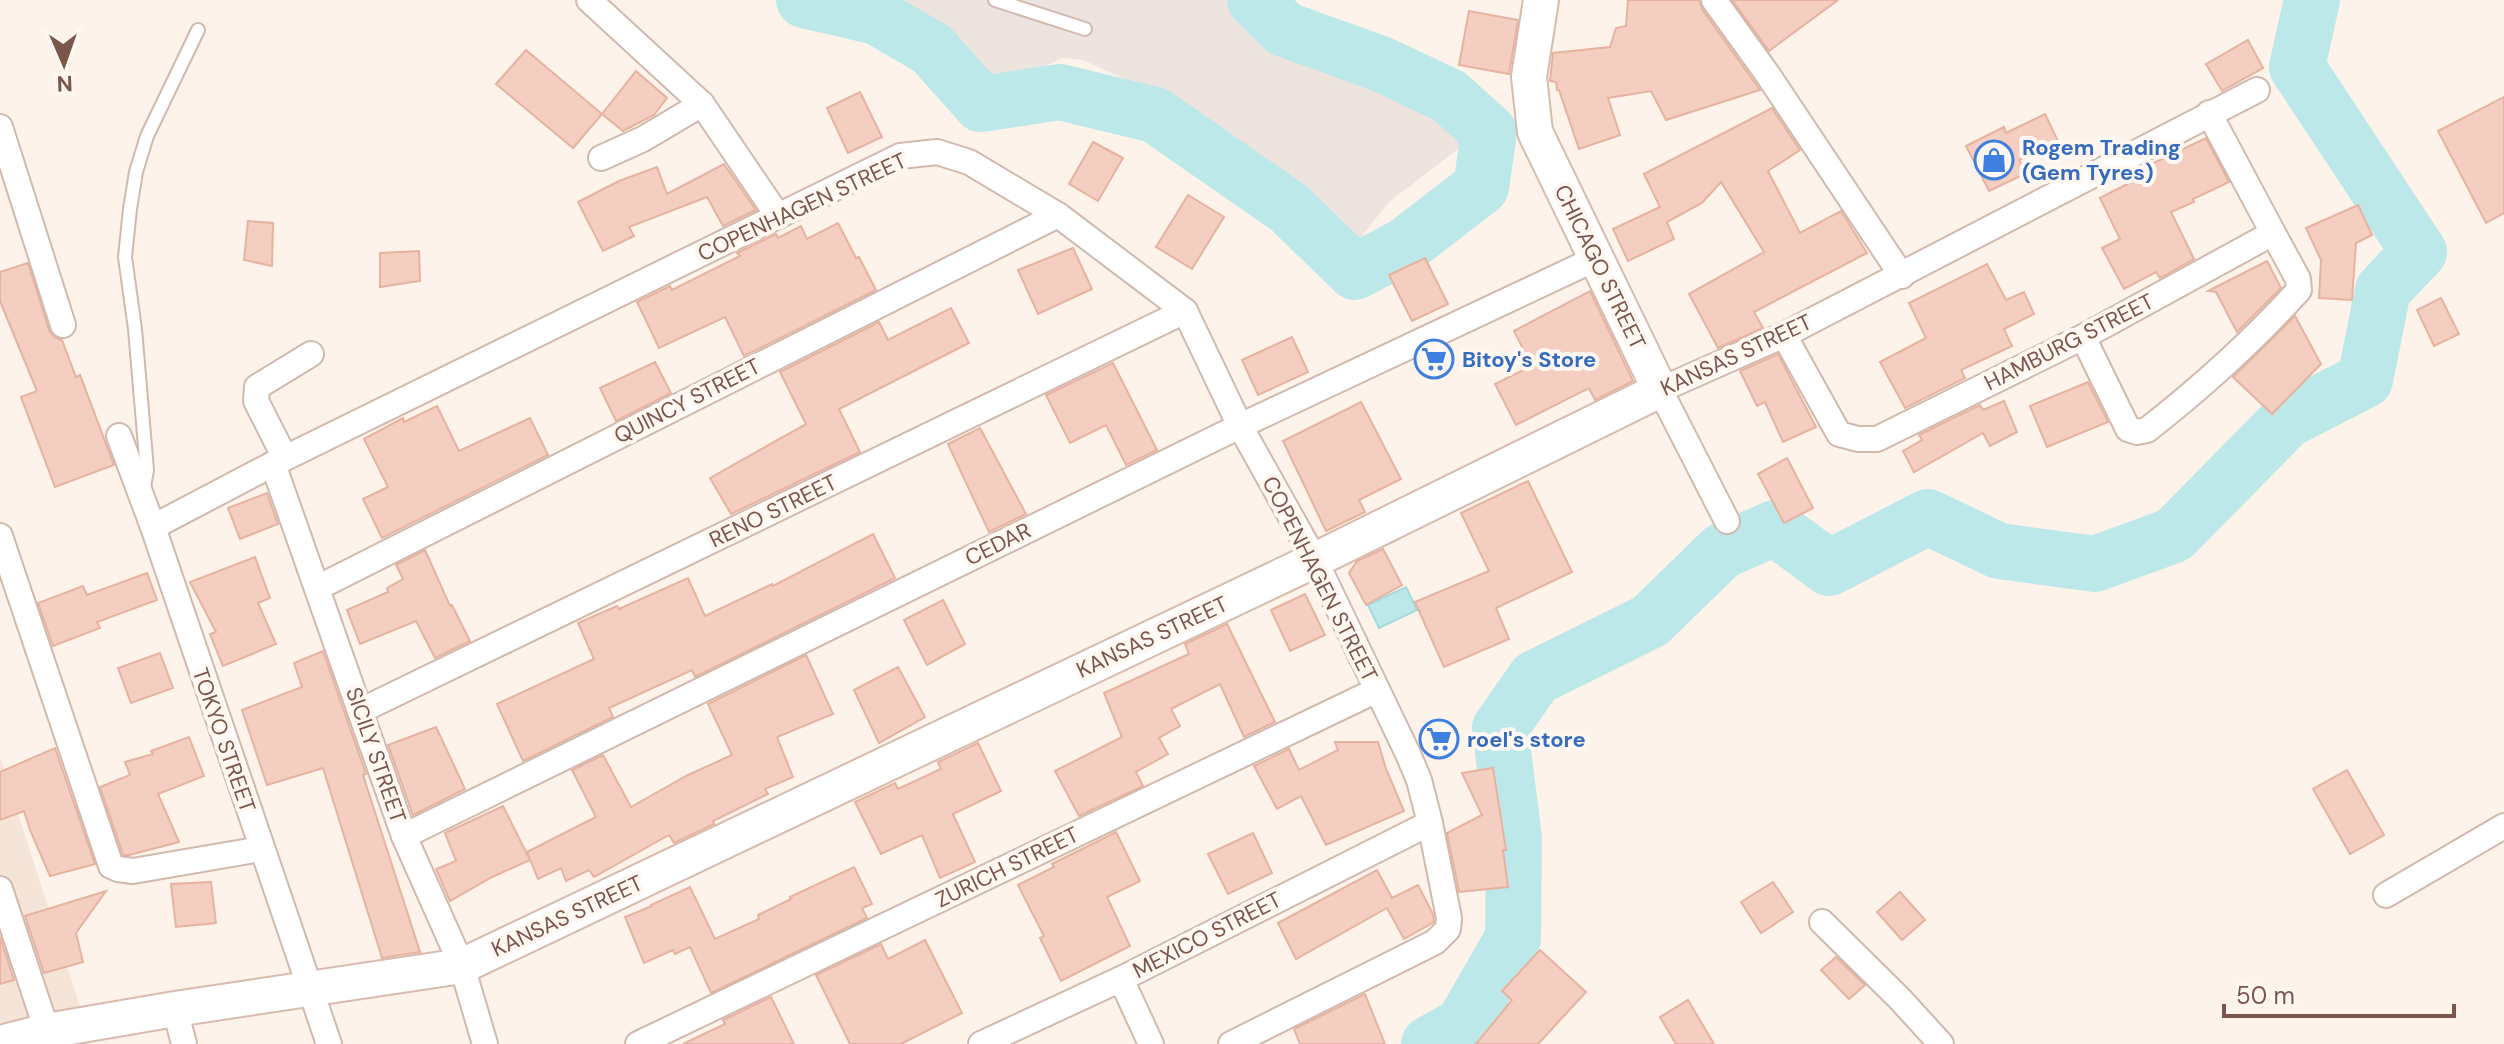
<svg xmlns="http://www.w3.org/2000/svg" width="2504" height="1044" viewBox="0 0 2504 1044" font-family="'DM Sans',sans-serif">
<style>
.residential{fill:#f5e4d8}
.industrial{fill:#ede4e0}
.water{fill:#bde8e9;stroke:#a3dadb;stroke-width:2}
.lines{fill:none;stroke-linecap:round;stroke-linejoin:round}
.stream{stroke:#a3dadb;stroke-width:9}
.river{stroke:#bde8e9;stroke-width:56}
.building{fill:#f4cec0;stroke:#e7b2a0;stroke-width:2}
.lane-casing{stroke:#d1b9ae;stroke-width:16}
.street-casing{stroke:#d1b9ae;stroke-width:28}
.secondary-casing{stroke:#d7bbae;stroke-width:38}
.lane{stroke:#fff;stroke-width:12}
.street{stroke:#fff;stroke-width:24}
.secondary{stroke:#fff;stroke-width:34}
.labels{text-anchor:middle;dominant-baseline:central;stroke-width:8;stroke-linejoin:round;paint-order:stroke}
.shop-label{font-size:22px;font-weight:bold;fill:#366cbe;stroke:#fff8f2;text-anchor:start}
.street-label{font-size:22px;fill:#7a564b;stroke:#fff8f2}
</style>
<rect width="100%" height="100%" fill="#fdf3ea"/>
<polygon class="residential" points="0,757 82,1013 0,1032"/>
<polygon class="industrial" points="881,0 1232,0 1267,31 1333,70 1405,95 1458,125 1466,143 1389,202 1353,247 1316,200 1155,93 1083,60 1063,58 1028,74 1000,79 978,72"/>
<polygon class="water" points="1406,587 1417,610 1379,628 1368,605"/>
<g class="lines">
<polyline class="stream" points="1433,1044 1433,1042"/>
<g class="river">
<polyline points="804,0 877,17 932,49 981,104 1060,92 1155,115 1289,208 1355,272 1406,245 1481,187 1489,132 1449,96 1381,64 1284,29 1255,0"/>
<polyline points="1429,1044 1463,1025 1513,938 1514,838 1500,728 1535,678 1650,621 1722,551 1775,528 1829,568 1928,517 1999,551 2095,564 2174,535 2287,420 2365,380 2383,290 2419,252 2297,67 2312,0"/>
</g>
</g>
<g class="building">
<polygon points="1628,0 1699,0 1702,9 1760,90 1666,120 1651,91 1608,98 1620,135 1579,149 1559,90 1557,90 1556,82 1550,81 1553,53 1610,47 1616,28 1626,26"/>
<polygon points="1732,0 1838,0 1769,51"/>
<polygon points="1469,11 1518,20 1509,74 1459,65"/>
<polygon points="2248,40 2263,68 2222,91 2206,64"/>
<polygon points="526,50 602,114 573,148 496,84"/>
<polygon points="636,71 667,98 654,115 623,131 602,114"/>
<polygon points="860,92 882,137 848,153 827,108"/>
<polygon points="2504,97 2504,213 2486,223 2438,131"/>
<polygon points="1772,108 1800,150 1768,171 1800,233 1841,211 1867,253 1754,312 1763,328 1718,348 1689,294 1764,252 1721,182 1702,203 1667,222 1674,239 1628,261 1613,229 1660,207 1644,174"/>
<polygon points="2045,114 2058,141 2019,160 2027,173 1989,191 1966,146 2004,127 2006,133"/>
<polygon points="2206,138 2229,182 2193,199 2194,202 2171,212 2194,259 2160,278 2156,272 2124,289 2102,248 2120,239 2100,198 2147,174 2145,167"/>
<polygon points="1093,142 1123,158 1098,201 1069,184"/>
<polygon points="724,164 756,210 723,226 707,197 629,227 634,236 603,251 578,202 619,181 657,167 667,194"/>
<polygon points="1188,195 1224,217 1192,269 1156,247"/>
<polygon points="2358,205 2372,235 2356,243 2352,300 2319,298 2321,260 2306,228"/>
<polygon points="248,221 273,223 272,266 244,260"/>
<polygon points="838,223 856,258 859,257 876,290 744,356 725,317 659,348 637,302 670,286 672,290 740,256 737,253 776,234 778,238 801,226 807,239"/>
<polygon points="1073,248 1092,289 1038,314 1018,270"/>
<polygon points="419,251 420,281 380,287 380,253"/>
<polygon points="1425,258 1448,304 1412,321 1389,275"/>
<polygon points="2267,261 2281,288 2237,332 2216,292 2208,291"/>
<polygon points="28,263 49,330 54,337 62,340 76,377 80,375 114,465 55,487 21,397 37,391 0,301 0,272"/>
<polygon points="1987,264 2006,300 2024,292 2034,314 2004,329 2012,346 1961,370 1965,378 1905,408 1880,362 1926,338 1909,303"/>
<polygon points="1590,291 1633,381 1595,400 1589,388 1516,425 1495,384 1532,366 1514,331"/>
<polygon points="2441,298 2459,334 2434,346 2417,310"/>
<polygon points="951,308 969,343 839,409 860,452 731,514 710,478 806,424 780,372 879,322 888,340"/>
<polygon points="2295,316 2321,364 2272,414 2233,377"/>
<polygon points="1292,337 1308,372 1258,395 1242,360"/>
<polygon points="1778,354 1816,427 1783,442 1765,402 1757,406 1740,371"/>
<polygon points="655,362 671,393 616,421 600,388"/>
<polygon points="1113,363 1157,450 1126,465 1106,425 1070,443 1046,395"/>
<polygon points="2088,382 2108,422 2047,447 2030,406"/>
<polygon points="2004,401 2017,432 1990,446 1983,433 1914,472 1903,451 1922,440 1919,435 1980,405 1983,410"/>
<polygon points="1361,402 1401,479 1359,500 1365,512 1326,531 1283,441"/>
<polygon points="437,406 459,451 530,418 548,455 382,538 363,499 388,487 364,439 403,418 404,422"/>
<polygon points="980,428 1026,514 989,532 948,444"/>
<polygon points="1787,458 1813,508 1784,523 1758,474"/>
<polygon points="1528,481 1572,572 1496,608 1509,639 1444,667 1415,602 1489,571 1461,513"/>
<polygon points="267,493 278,524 240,539 228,508"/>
<polygon points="873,534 895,578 695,677 692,670 609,708 613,717 523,761 497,704 594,659 578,623 617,606 619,609 688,578 705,616 772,584 773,586"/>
<polygon points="1383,549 1402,585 1366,605 1349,573 1357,561"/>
<polygon points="425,550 450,606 452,605 470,641 435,658 416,621 360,644 347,610 388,592 387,588 403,579 396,565"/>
<polygon points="255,557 270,598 258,603 276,644 223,666 210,634 216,632 190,582"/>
<polygon points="147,573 157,600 97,622 100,628 53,646 38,603 83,586 87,595"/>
<polygon points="1305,594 1325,635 1290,651 1271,610"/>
<polygon points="943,600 965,644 927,665 904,620"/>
<polygon points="1227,624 1275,722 1244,737 1220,684 1171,709 1180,726 1159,738 1168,754 1136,772 1143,786 1079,816 1055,771 1122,737 1104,693 1189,654 1185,644"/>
<polygon points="323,651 366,774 363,775 420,952 382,958 323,768 267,785 242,710 302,687 294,663"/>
<polygon points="160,653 173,688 131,703 118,668"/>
<polygon points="806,655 833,714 777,737 793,777 765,789 768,794 713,821 714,824 674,843 669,835 594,877 589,870 566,881 561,868 538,879 527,852 596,817 572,770 603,755 631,807 688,775 732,755 708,704"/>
<polygon points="898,667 925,717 879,743 854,690"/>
<polygon points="436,727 465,789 413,815 388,745"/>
<polygon points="189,737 204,776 158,794 179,842 129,855 123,855 100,787 130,775 125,762 153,754 151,751"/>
<polygon points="1335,742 1378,742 1386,769 1404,811 1326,845 1301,796 1277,809 1254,766 1289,749 1299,770 1338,750"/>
<polygon points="978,743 1001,791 953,814 975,862 940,878 922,835 881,854 855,802 895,783 898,789 941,769 938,762"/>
<polygon points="55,748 95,864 50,876 30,830 24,811 0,820 0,772"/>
<polygon points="1493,768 1506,850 1503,850 1508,887 1459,892 1447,833 1482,815 1462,773"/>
<polygon points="2347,770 2384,835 2350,854 2313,789"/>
<polygon points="503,806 530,860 492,877 450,901 436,869 456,861 445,833"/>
<polygon points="1116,832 1140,881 1107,897 1130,946 1061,981 1040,938 1044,936 1018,885 1054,867 1052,864"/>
<polygon points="1253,833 1272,873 1228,894 1208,854"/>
<polygon points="854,867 872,904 862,908 867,918 711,993 690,947 675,954 673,950 644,963 625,917 652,906 651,905 690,887 715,939 759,919 758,915 791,899 790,897"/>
<polygon points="1377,870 1392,898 1418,885 1433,914 1434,922 1404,939 1387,908 1296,959 1278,923"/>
<polygon points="211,882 216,923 176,927 171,884"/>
<polygon points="1773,882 1793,912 1761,933 1741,902"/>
<polygon points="106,891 76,933 83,962 44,973 25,916"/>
<polygon points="1900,892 1925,920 1902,940 1877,912"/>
<polygon points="0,937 14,980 0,984"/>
<polygon points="925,940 962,1013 901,1044 850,1044 816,975 881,944 888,959"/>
<polygon points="1540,950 1586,992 1538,1044 1476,1044 1512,1000 1502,991"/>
<polygon points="1836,957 1865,985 1849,999 1821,970"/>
<polygon points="1365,994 1385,1044 1300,1044 1294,1029"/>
<polygon points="771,997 794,1044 683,1044 725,1024 723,1020"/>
<polygon points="1688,1000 1714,1044 1676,1044 1660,1017"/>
</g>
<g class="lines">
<g class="lane-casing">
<g id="lane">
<polyline points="995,0 1085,29"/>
<polyline points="144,487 147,470 135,329 125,257 130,209 136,172 147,136 198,30"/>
</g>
</g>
<g class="street-casing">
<g id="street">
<polyline points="589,0 702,104 778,216"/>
<polyline points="1714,0 1768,75 1902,276"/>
<polyline points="0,127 63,325"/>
<polyline points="601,158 643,139 702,104"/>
<polyline points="1784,335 1839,434 1858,439 1877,439 2083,337 2273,233 2209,113"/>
<path d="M2083,337L2128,429L2137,432L2147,430C2202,387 2252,342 2299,290L2298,279L2273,233"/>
<polyline points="119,436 153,527 329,1044"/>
<polyline points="285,458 256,401 257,387 311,354"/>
<polyline points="273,464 404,836 462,966 485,1044"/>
<polyline points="1727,521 1660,390 1784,335 2257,90"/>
<polyline points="153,527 273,464 900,156 937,152 969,162 1058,215 1185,311 1240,426 1315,560 1408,754 1419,780 1430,823 1449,918 1448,929 1435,942 1231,1044"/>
<polyline points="0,536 111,866 118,869 133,871 261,849"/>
<polyline points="317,588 1058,215"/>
<polyline points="360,711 1185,311"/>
<polyline points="404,836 1240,426 1595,259"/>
<polyline points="0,889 47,1031"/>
<polyline points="2386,895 2504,826"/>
<polyline points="1822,922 1900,999 1941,1044"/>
<polyline points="1121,979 1151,1044"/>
<polyline points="175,1009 184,1044"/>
<polyline points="638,1044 1377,690"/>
<polyline points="981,1044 1121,979 1430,823"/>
</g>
</g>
<g class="secondary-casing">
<polyline id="secondary" points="0,1043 47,1031 175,1009 462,966 1315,560 1660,390 1535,132 1529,77 1541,0"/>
</g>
<use href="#lane" class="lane"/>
<use href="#street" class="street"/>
<use href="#secondary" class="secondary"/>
</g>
<defs>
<g id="shop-ring" transform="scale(2)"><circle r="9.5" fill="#fff8f2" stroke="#3f7fe0" stroke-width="1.5"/><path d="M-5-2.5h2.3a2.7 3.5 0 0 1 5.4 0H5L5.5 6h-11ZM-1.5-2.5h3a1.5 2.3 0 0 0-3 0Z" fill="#3f7fe0"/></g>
<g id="supermarket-ring" transform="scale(2)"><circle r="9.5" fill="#fff8f2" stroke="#3f7fe0" stroke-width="1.5"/><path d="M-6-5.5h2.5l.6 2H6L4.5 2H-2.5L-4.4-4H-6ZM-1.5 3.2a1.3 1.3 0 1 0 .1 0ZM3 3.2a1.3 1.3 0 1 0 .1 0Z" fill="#3f7fe0"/></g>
</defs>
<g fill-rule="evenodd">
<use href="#shop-ring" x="1994" y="160"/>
<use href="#supermarket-ring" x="1434" y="359"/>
<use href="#supermarket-ring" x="1439" y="739"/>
</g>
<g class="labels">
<g class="shop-label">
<text x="2022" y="147">Rogem Trading<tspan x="2022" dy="25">(Gem Tyres)</tspan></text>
<text x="1462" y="359">Bitoy's Store</text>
<text x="1467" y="739">roel's store</text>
</g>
<g class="street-label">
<text transform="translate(802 207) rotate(-25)">COPENHAGEN STREET</text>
<text transform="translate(1600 267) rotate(64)">CHICAGO STREET</text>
<text transform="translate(2069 342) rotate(-27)">HAMBURG STREET</text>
<text transform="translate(1736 355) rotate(-25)">KANSAS STREET</text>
<text transform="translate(687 401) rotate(-27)">QUINCY STREET</text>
<text transform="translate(773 511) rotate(-26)">RENO STREET</text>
<text transform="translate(998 544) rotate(-26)">CEDAR</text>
<text transform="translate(1320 579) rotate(63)">COPENHAGEN STREET</text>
<text transform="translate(1152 637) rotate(-25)">KANSAS STREET</text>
<text transform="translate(224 740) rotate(71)">TOKYO STREET</text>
<text transform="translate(376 755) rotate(71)">SICILY STREET</text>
<text transform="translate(1007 867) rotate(-26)">ZURICH STREET</text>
<text transform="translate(567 916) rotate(-25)">KANSAS STREET</text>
<text transform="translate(1207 935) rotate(-27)">MEXICO STREET</text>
</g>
</g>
<g transform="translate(64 64) rotate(178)" stroke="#fff8f2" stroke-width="6" paint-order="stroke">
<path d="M0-6L14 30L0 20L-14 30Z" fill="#7a564b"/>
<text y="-12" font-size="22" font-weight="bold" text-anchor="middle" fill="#7a564b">N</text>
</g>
<path d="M2224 1004v12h230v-12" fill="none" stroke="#7a564b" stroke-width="4"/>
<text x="2236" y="1004" font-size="24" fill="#7a564b" stroke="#fff8f2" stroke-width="6" paint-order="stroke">50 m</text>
</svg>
